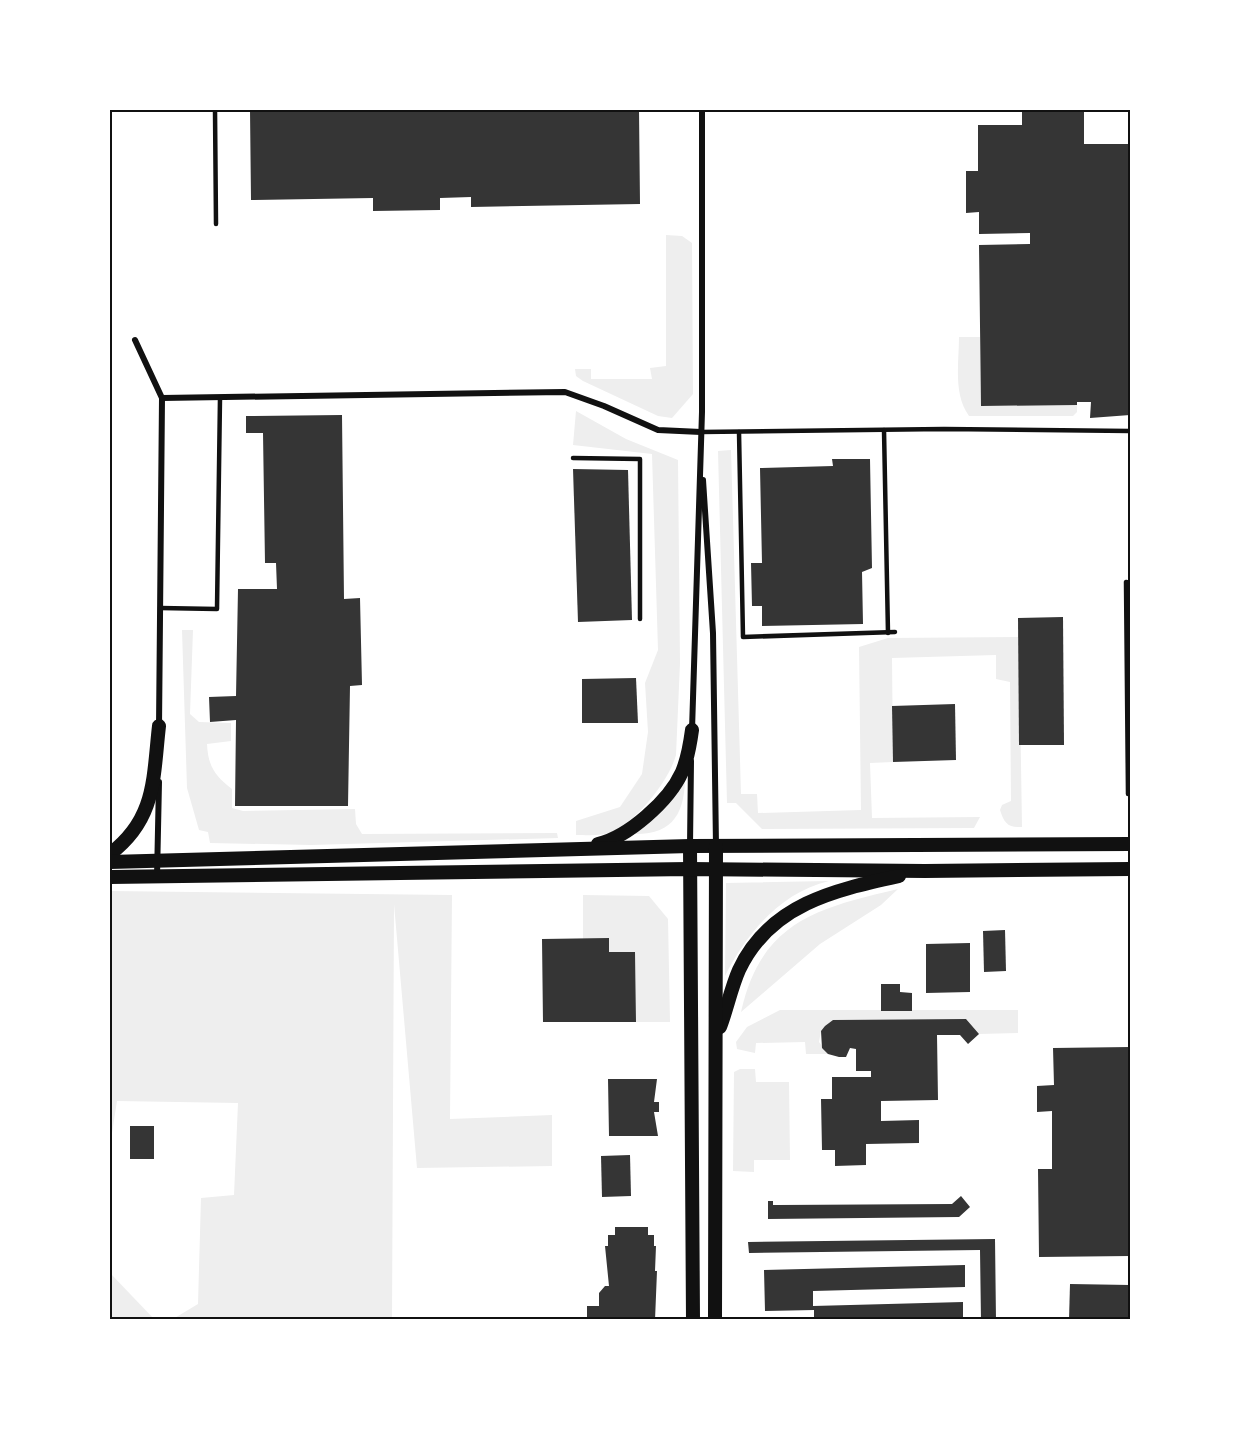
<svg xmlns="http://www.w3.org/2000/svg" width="1240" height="1429" viewBox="0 0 1240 1429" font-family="'IBM Plex Serif',serif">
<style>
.green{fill:#eee}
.building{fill:#353535}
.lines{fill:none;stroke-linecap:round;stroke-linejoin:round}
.service{stroke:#111;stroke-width:4.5}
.minor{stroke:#111;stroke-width:6}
.primary{stroke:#111;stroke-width:14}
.neatline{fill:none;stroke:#111;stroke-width:2}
</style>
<rect width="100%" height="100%" fill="#fff"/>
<g class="green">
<polygon points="666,235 682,236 692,243 693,394 672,418 658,416 583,381 576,376 575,369 591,369 591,379 652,379 650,368 666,366"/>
<path d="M959,337H980L981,406L1077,405V412L1073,416H969C953,394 959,363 959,337Z"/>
<path d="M576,411L626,439L678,460L680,663L676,755C669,781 635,824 609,833C600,836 586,835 576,835V821L620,807L642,774L648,732L645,683L658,650L652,454L573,445Z"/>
<path d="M731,450L741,794H757L758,813L861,810L859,647L888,638L1019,637L1022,827C1008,828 1004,823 1000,810L1002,805L1011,801L1010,682L996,679V655L892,658L893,762L870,763L872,818L980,817L974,828L762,829L736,803H727L718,451Z"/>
<path d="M182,630H193L190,714L199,722L231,723V741L207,744C208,766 215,776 232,789V808L243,811L355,809L356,824L362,834L557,833L558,838L311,845L210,843L208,832L199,830L187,788Z"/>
<path d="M685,776C685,813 673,836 631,834Z"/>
<path d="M829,881C781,892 746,934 725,976L726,883Z"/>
<path d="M898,889L881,905L820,944L741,1012C761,921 818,908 898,889Z"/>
<polygon points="110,891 452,895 450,1119 552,1115 552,1166 417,1168 394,904 392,1319 173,1319 198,1304 201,1198 234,1195 238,1103 117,1101 110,1146"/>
<polygon points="583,895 649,896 668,919 670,1022 636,1022 635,952 609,952 583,939"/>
<polygon points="780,1010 1018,1010 1018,1033 979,1034 966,1019 834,1020 821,1031 819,1042 828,1054 806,1054 805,1042 756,1043 755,1053 737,1049 736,1042 747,1027"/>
<polygon points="740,1069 755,1069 756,1082 789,1082 790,1160 754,1160 754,1172 733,1171 734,1072"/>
<polygon points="110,1273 154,1319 110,1319"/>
</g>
<g class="building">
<polygon points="250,110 639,110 640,204 471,207 471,197 440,198 440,210 373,211 373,198 251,200"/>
<polygon points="1022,110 1084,110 1084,144 1130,144 1130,415 1090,418 1091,402 1077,402 1077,405 981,406 979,245 1030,244 1030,233 979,234 979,212 966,213 966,171 978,171 978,125 1022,125"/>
<polygon points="342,415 344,599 360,598 362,685 350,686 348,806 235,806 236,720 210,722 209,697 236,696 238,589 277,589 276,563 265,563 263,433 246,433 246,416"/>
<polygon points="832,459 870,459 872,568 862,572 863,624 762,626 762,606 752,606 751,563 762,563 760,468 833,466"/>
<polygon points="573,469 628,470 632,620 578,622"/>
<polygon points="1063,617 1064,745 1019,745 1018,618"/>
<polygon points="636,678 638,723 582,723 582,679"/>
<polygon points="955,704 956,760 893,762 892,706"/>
<polygon points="1005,930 1006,971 984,972 983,931"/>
<polygon points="609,938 609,952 635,952 636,1022 543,1022 542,939"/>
<polygon points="970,943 970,992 926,993 926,944"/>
<polygon points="881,984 900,984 900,992 912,993 912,1011 881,1011"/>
<polygon points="966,1019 979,1034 968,1044 960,1035 937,1035 938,1100 881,1101 881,1121 919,1120 919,1143 866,1144 866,1165 835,1166 835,1150 822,1150 821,1099 832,1099 832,1077 871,1077 871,1071 856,1071 856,1049 850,1048 846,1057 839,1057 828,1054 822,1048 821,1031 825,1026 833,1020"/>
<polygon points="1130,1047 1130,1256 1039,1257 1038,1169 1052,1169 1052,1111 1037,1112 1037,1086 1054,1085 1053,1048"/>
<polygon points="608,1079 657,1079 654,1102 659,1102 659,1112 654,1112 658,1136 609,1136"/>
<rect x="130" y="1126" width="24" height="33"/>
<polygon points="630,1155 631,1196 602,1197 601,1156"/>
<polygon points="961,1196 970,1207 959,1217 768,1219 768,1201 773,1201 773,1205 778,1205 952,1204"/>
<polygon points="615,1227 648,1227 648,1235 654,1235 654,1246 656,1246 655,1271 657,1271 655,1320 587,1320 587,1306 599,1306 599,1293 605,1286 609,1286 605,1246 608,1246 608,1235 615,1235"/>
<polygon points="995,1239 996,1320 981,1320 980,1250 749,1253 748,1242"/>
<polygon points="965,1265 965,1287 813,1291 813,1306 963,1302 963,1318 814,1320 814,1310 765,1311 764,1270"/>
<polygon points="1070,1284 1130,1285 1130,1320 1069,1320"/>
</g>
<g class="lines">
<g class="service">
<polyline points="215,110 216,224"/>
<polyline points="884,430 888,633"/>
<polyline points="701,432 944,429 1130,431"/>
<polyline points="739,432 743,637 895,632"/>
<polyline points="573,458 640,459 640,619"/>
<polyline points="1130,583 1126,582 1128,794 1130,794"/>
<polyline points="160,608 217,609 220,398"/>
</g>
<g class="minor">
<polyline points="135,340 162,398 159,727"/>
<polyline points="162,398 565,392 604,406 658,430 701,432"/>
<polyline points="703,480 713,633 716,846"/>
<polyline points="692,730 702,412 702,110"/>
<polyline points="690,846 691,761"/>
<polyline points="157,877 159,782"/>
</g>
<g class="primary">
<path d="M598,844C628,837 669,801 682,772C688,758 690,745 692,730"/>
<polyline points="690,846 693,1320"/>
<path d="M110,854C156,819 153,779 159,726"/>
<polyline points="110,862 690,846 1130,844"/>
<polyline points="110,877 689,869 925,871 1130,869"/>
<path d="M720,1027C727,1009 731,988 739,970C770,904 835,890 899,876"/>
<polyline points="715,1320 716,846"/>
</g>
</g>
<rect width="1240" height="1429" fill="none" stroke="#ffffff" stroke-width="222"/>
<rect x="111" y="111" width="1018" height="1207" class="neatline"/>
</svg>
